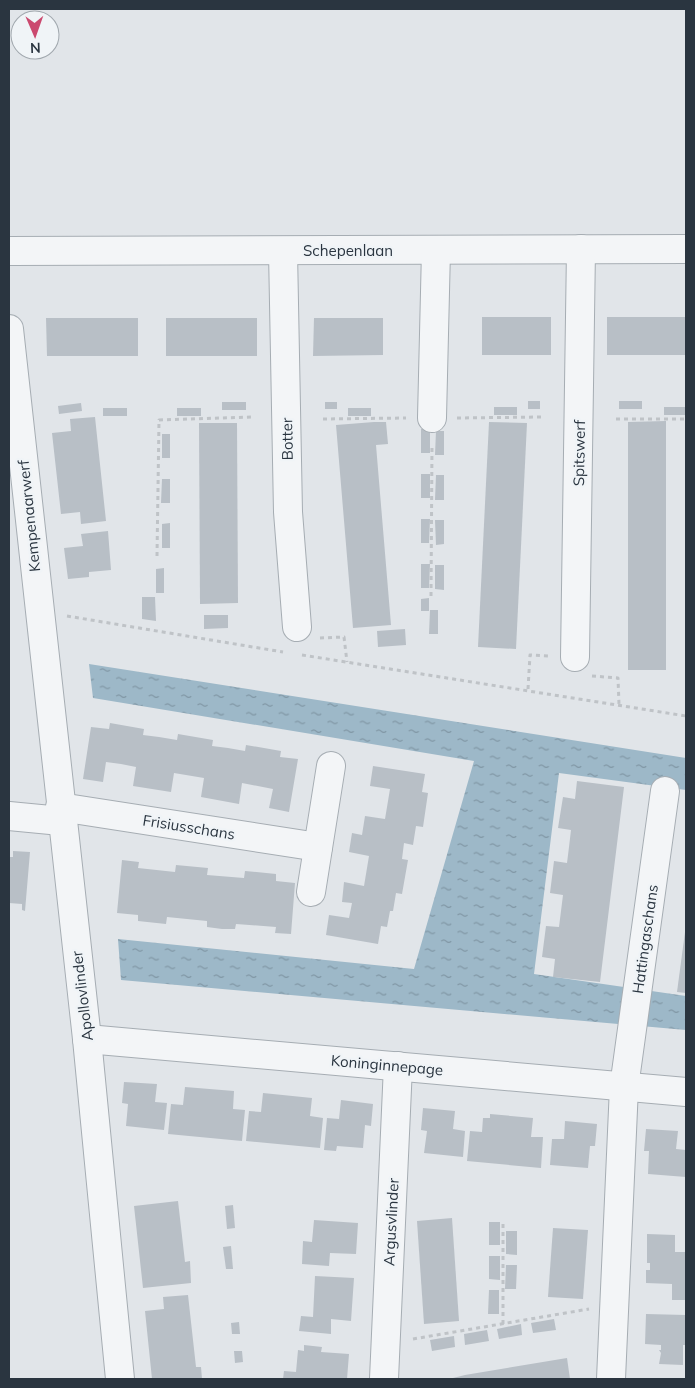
<svg xmlns="http://www.w3.org/2000/svg" width="695" height="1388" viewBox="0 0 695 1388" font-family="Mulish,sans-serif">
<style>
.water{fill:url(#water-ripples)}
.building{fill:#b8bfc6}
.lines{fill:none;stroke-linecap:round;stroke-linejoin:round}
.minor-casing{stroke:#a6adb3;stroke-width:30}
.path{stroke:#bfc3c7;stroke-width:3;stroke-dasharray:4 4;stroke-linecap:butt}
.minor{stroke:#f3f5f7;stroke-width:28}
.labels{text-anchor:middle;dominant-baseline:central;stroke-width:5;stroke-linejoin:round;paint-order:stroke}
.street-label{font-size:15px;fill:#2a3540;stroke:#f0f4f7}
</style>
<defs>
<pattern id="water-ripples" width="26" height="14" patternUnits="userSpaceOnUse" patternTransform="scale(1.25)"><rect width="26" height="14" fill="#9db8c8"/><path d="M2 4q2-2 4 0t4 0M15 11q2-2 4 0t4 0" fill="none" stroke="#8096a4"/></pattern>
</defs>
<rect width="100%" height="100%" fill="#e1e5e9"/>
<polygon class="water" points="89,664 686,758 686,790 559,773 534,974 686,996 686,1030 121,980 118,939 414,969 474,761 93,698"/>
<g class="building">
<rect x="482" y="317" width="69" height="38"/>
<rect x="607" y="317" width="79" height="38"/>
<polygon points="46,318 138,318 138,356 47,356"/>
<rect x="166" y="318" width="91" height="38"/>
<polygon points="314,318 383,318 383,355 313,356"/>
<rect x="528" y="401" width="12" height="8"/>
<rect x="619" y="401" width="23" height="8"/>
<rect x="222" y="402" width="24" height="8"/>
<rect x="325" y="402" width="12" height="7"/>
<polygon points="81,403 82,411 59,414 58,406"/>
<rect x="494" y="407" width="23" height="8"/>
<rect x="664" y="407" width="22" height="8"/>
<rect x="103" y="408" width="24" height="8"/>
<rect x="177" y="408" width="24" height="8"/>
<rect x="348" y="408" width="23" height="8"/>
<polygon points="95,417 106,521 81,524 80,512 61,514 52,433 71,431 70,419"/>
<polygon points="666,421 666,670 628,670 628,422"/>
<polygon points="374,422 386,422 388,444 376,445 391,625 353,628 336,425"/>
<polygon points="489,422 527,423 516,649 478,647"/>
<polygon points="199,423 237,423 238,603 200,604"/>
<rect x="421" y="429" width="9" height="24"/>
<polygon points="436,431 444,431 444,455 435,455"/>
<rect x="162" y="434" width="8" height="24"/>
<rect x="421" y="474" width="9" height="24"/>
<polygon points="436,475 444,475 444,500 435,500"/>
<polygon points="162,479 170,479 170,503 161,503"/>
<polygon points="421,519 430,519 429,543 421,543"/>
<polygon points="435,520 444,520 444,544 436,545"/>
<polygon points="170,523 170,548 162,548 162,524"/>
<polygon points="108,531 111,570 89,572 89,577 68,579 64,548 83,546 81,534"/>
<polygon points="421,564 430,564 429,588 421,588"/>
<polygon points="435,565 444,565 444,590 435,589"/>
<polygon points="164,568 164,593 156,593 156,569"/>
<polygon points="142,597 155,597 156,621 142,619"/>
<polygon points="429,598 429,611 421,611 421,599"/>
<polygon points="430,610 438,610 438,634 429,634"/>
<polygon points="204,615 228,615 228,628 204,629"/>
<polygon points="405,629 406,645 378,647 377,631"/>
<polygon points="110,723 144,729 143,735 159,737 177,740 178,734 213,740 212,746 228,748 245,751 246,745 281,751 280,757 298,759 289,812 269,808 273,789 242,783 239,804 201,797 204,778 174,773 171,792 133,786 136,767 121,764 106,762 103,782 83,779 91,727 109,729"/>
<polygon points="373,766 425,774 422,792 428,793 423,827 416,826 413,845 404,843 402,859 408,860 402,894 396,893 393,911 390,911 387,927 381,926 378,944 326,935 329,915 349,918 352,903 342,902 344,882 364,886 369,856 349,852 352,833 362,835 365,816 385,819 390,789 370,786"/>
<polygon points="577,781 624,787 600,982 553,977 555,959 542,957 546,926 559,927 563,895 550,893 554,861 567,863 569,847 571,830 558,828 563,797 575,799"/>
<polygon points="13,851 30,852 25,911 22,910 22,904 9,903 9,857 13,857"/>
<polygon points="122,860 139,862 138,868 175,872 176,865 208,868 207,875 244,878 245,871 276,874 276,881 295,883 291,934 275,933 276,927 236,924 235,929 222,929 207,927 207,921 167,917 166,924 138,921 138,915 117,913"/>
<polygon points="685,932 686,932 686,993 677,992"/>
<polygon points="124,1082 157,1084 155,1102 167,1103 164,1130 126,1126 128,1104 122,1103"/>
<polygon points="185,1087 234,1091 233,1109 245,1110 242,1141 168,1134 171,1104 183,1105"/>
<polygon points="263,1093 312,1098 310,1116 323,1118 320,1148 246,1141 249,1111 261,1112"/>
<polygon points="341,1100 373,1104 371,1126 365,1125 363,1148 337,1146 336,1151 324,1150 327,1118 339,1119"/>
<polygon points="423,1108 455,1111 453,1129 465,1131 463,1157 424,1153 427,1131 421,1130"/>
<polygon points="490,1114 533,1118 531,1137 543,1137 541,1168 467,1161 470,1131 482,1132 483,1118 490,1118"/>
<polygon points="565,1121 597,1124 595,1146 590,1146 588,1168 550,1165 552,1139 564,1139"/>
<polygon points="646,1129 678,1131 676,1149 686,1150 686,1177 648,1174 649,1151 644,1151"/>
<polygon points="178,1201 185,1262 190,1261 191,1283 143,1288 134,1206"/>
<polygon points="233,1205 235,1228 227,1229 225,1206"/>
<polygon points="452,1218 459,1321 424,1324 417,1221"/>
<polygon points="314,1220 358,1223 356,1254 330,1253 329,1266 302,1264 303,1241 312,1242"/>
<rect x="489" y="1222" width="11" height="23"/>
<polygon points="553,1228 588,1230 583,1299 548,1297"/>
<polygon points="506,1231 517,1231 517,1255 506,1254"/>
<polygon points="647,1234 675,1235 675,1252 686,1252 686,1300 672,1300 672,1284 646,1283 646,1270 650,1270 650,1263 647,1263"/>
<polygon points="231,1246 233,1269 226,1269 223,1247"/>
<polygon points="489,1256 500,1256 500,1280 489,1279"/>
<polygon points="506,1265 517,1265 516,1289 505,1289"/>
<polygon points="315,1276 354,1278 351,1321 331,1319 331,1334 299,1331 301,1316 313,1317"/>
<polygon points="489,1290 499,1290 499,1314 488,1314"/>
<polygon points="188,1295 196,1367 201,1367 202,1379 152,1379 145,1311 164,1309 163,1297"/>
<polygon points="646,1314 686,1315 686,1345 683,1345 683,1365 659,1364 661,1353 659,1350 661,1350 661,1345 645,1344"/>
<polygon points="554,1319 556,1330 533,1333 531,1323"/>
<polygon points="239,1322 240,1334 232,1334 231,1323"/>
<polygon points="521,1324 522,1335 499,1339 497,1329"/>
<polygon points="487,1330 489,1341 465,1345 464,1334"/>
<polygon points="454,1336 455,1347 432,1351 430,1340"/>
<polygon points="304,1345 322,1347 321,1352 349,1354 347,1379 283,1379 284,1371 296,1372 298,1350 304,1351"/>
<polygon points="234,1351 242,1351 243,1362 235,1363"/>
<polygon points="567,1358 570,1379 449,1379 465,1375"/>
</g>
<g class="lines">
<g class="minor-casing">
<g id="minor">
<polyline points="9,251 686,249"/>
<polyline points="283,251 288,512 297,627"/>
<polyline points="9,329 87,1039 120,1379"/>
<polyline points="432,418 436,250"/>
<polyline points="575,657 581,249"/>
<polyline points="60,807 318,847"/>
<polyline points="9,816 61,821"/>
<polyline points="311,892 331,766"/>
<polyline points="87,1039 686,1092"/>
<polyline points="384,1379 398,1066"/>
<polyline points="611,1379 624,1087 665,791"/>
</g>
</g>
<g class="path">
<polyline points="457,418 542,417"/>
<polyline points="323,419 406,418"/>
<polyline points="616,419 686,419"/>
<polyline points="157,556 159,420 251,417"/>
<polyline points="431,596 432,444"/>
<polyline points="67,616 283,652"/>
<polyline points="320,638 344,637 347,662"/>
<polyline points="302,655 686,716"/>
<polyline points="592,676 618,678 619,704"/>
<polyline points="528,689 530,655 549,656"/>
<polyline points="503,1324 503,1220"/>
<polyline points="413,1339 589,1309"/>
</g>
<use href="#minor" class="minor"/>
</g>
<g class="labels">
<g class="street-label">
<text x="348" y="250">Schepenlaan</text>
<text transform="translate(287 439) rotate(-91)">Botter</text>
<text transform="translate(579 453) rotate(-89)">Spitswerf</text>
<text transform="translate(29 516) rotate(-96)">Kempenaarwerf</text>
<text transform="translate(189 827) rotate(9)">Frisiusschans</text>
<text transform="translate(645 939) rotate(-82)">Hattingaschans</text>
<text transform="translate(82 996) rotate(-97)">Apollovlinder</text>
<text transform="translate(387 1065) rotate(5)">Koninginnepage</text>
<text transform="translate(391 1222) rotate(-87)">Argusvlinder</text>
</g>
</g>
<rect width="695" height="1388" fill="none" stroke="#2a3540" stroke-width="20"/>
<g transform="translate(35 35) rotate(178)"><circle r="24" fill="#f0f4f7" stroke="#a1a8ae"/>
<path d="M0-4L9 19L0 12L-9 19Z" fill="#cb496f"/>
<text y="-8" font-size="14" font-weight="bold" text-anchor="middle" fill="#2a3540">N</text>
</g>
</svg>
